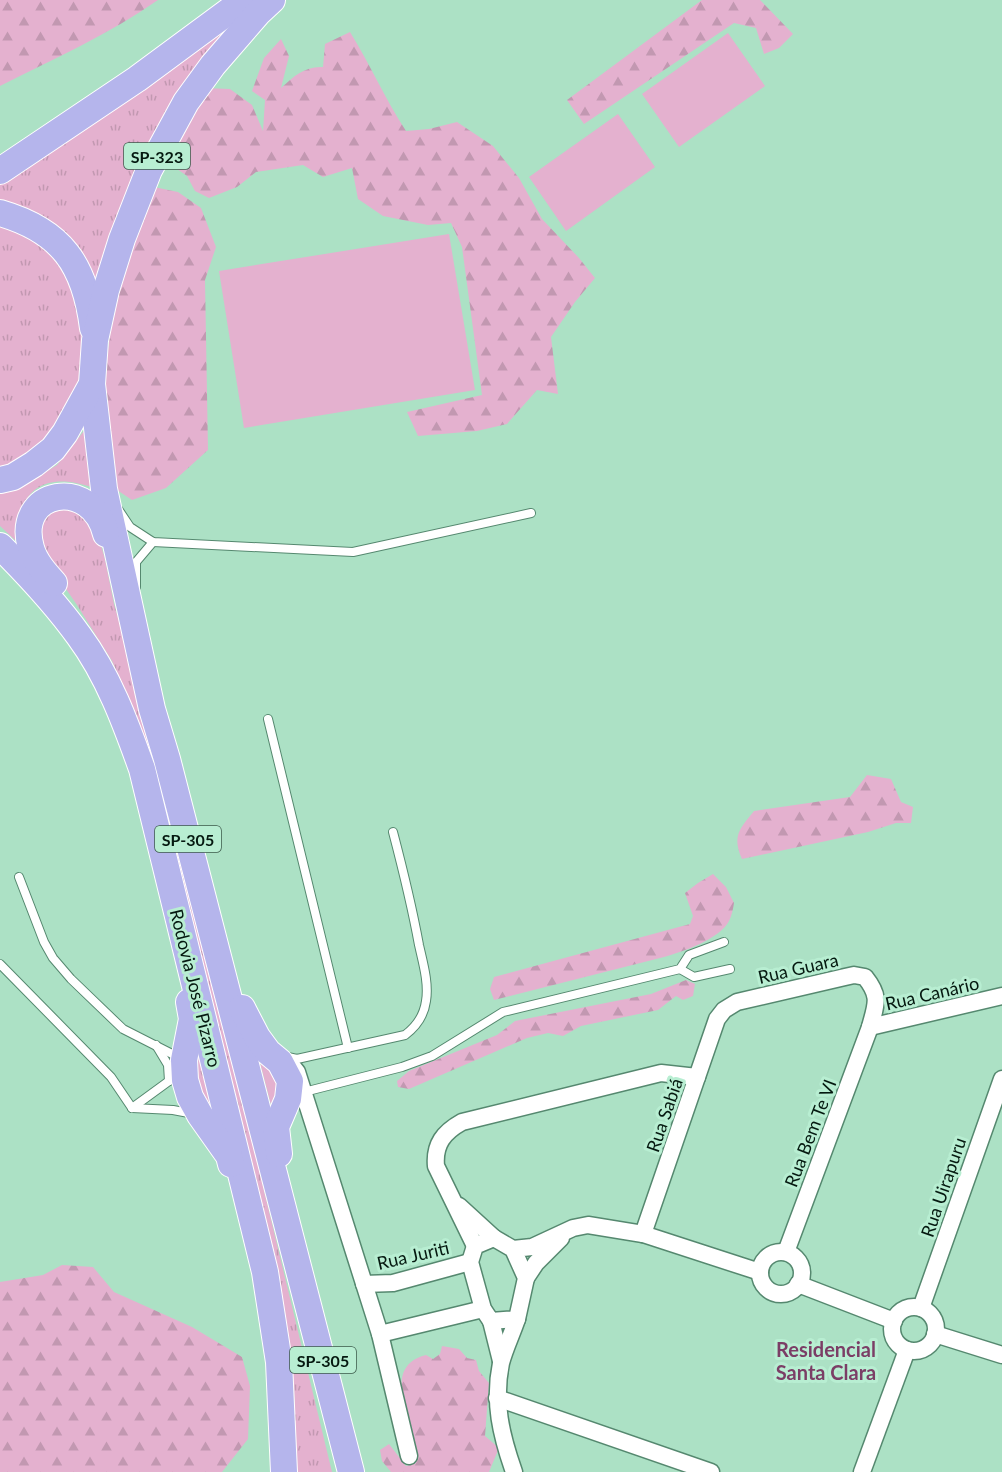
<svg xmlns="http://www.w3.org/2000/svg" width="1002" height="1472" viewBox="0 0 1002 1472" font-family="Lato,sans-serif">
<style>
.grass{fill:url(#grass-tufts)}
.forest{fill:url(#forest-firs)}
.pitch{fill:#e4b1cf}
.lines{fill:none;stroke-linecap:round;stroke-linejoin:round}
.service-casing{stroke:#55886f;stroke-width:10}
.minor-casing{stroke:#55886f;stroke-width:19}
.primary-casing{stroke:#fff;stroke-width:28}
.service{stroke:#fff;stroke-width:8}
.minor{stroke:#fff;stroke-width:16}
.primary{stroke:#b5b5ec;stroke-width:26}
.labels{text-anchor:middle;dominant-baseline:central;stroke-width:6;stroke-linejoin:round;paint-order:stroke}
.shield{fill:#b8eed2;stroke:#3b594a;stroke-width:1.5}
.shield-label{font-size:16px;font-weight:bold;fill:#051910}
.street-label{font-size:18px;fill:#051910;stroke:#b8eed2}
.neighbourhood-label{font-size:20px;font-weight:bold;fill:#7b3e66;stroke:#b8eed2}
</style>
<defs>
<pattern id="grass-tufts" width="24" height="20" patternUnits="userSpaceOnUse" patternTransform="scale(1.5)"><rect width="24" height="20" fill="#e4b1cf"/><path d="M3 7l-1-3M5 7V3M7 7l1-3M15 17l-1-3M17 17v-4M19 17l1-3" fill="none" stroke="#c298b1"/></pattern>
<pattern id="forest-firs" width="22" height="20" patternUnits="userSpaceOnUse" patternTransform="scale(1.5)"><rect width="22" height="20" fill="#e4b1cf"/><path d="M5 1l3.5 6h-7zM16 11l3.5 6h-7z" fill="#c298b1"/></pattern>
</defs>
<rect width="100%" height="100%" fill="#ace1c5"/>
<g class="grass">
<polygon points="245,10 194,74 95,308 90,284 0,207 0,180"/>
<polygon points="0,220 59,253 89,338 85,383 36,454 0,472"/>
<path d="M87,427L97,489C46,470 18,487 16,541L0,526V492L34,479L57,465Z"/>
<polygon points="60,504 85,516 97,532 105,559 114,604 160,760 332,1472 296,1472 294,1390 281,1305 143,733 112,661 77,605 44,557 39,538 45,513"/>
<polygon points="200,1042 223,1130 192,1081"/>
<polygon points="259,1059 283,1078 273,1113"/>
</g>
<g class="forest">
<path d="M0,0H158C110,34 53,59 0,86Z"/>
<polygon points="702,0 760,0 793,34 779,48 764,54 756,28 734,23 584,124 567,100"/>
<path d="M350,32C370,64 385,99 406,131L429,129L457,122L493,146L519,178L542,219L579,258L595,278L575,302L551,337L558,394L537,390L507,424L477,431L418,436L407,412L482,395L462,247L451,223L428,225L383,216L358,199L352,168L323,177L303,165L256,172L237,187L209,198L195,191L187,176L166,161L204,88L230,89L252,105L263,131L265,100L252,91L264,58L281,39L289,56L281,88C294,76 305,66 323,67L325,44Z"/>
<polygon points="154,187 178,192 201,208 216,247 205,280 208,450 166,488 132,500 114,488 104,381 114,303 136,228"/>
<path d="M867,775L891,779L901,802L913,807L911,823H896L868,832L742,859C732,837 739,829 754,811L850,797Z"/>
<path d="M713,874L726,887L734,903C733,909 732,915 729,921C720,939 682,952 664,957L494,1000L490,989L494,977L690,924L693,916L685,893L698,883Z"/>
<polygon points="686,980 695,984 693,996 683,1000 676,996 658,1010 581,1026 563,1036 548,1033 527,1038 409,1089 398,1087 397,1081 409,1071 497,1035 515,1021 651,994"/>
<polygon points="62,1265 93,1267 114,1292 192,1327 242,1357 250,1386 248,1439 222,1472 0,1472 0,1282 43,1275"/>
<path d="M442,1346L459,1349L467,1358L476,1360L479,1371L489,1383L485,1436L499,1448L489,1472H391L382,1461L380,1450L389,1444L406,1466L416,1463C420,1429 375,1368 426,1355L433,1359L440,1354Z"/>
</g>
<g class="pitch">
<polygon points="728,33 765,86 679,147 642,94"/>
<polygon points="618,114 655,167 566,231 529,177"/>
<polygon points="449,234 475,390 244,428 219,271"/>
</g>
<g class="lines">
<g class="service-casing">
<g id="service">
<polyline points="118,509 130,527 153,542 353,552 531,513"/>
<polyline points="136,587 136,562 153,542"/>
<polyline points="268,719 348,1048"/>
<polyline points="19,877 44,942 53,958 71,979 123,1029 180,1058"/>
<polyline points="0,964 111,1077 132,1108"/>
<polyline points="680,969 694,977 730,969"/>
<polyline points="156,1045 168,1065 169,1081"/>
<path d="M283,1056L297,1059L405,1035C417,1026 424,1016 426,1001C429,983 423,963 419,945C412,907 403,870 393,832"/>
<polyline points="304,1092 402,1067 432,1056 503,1012 680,969 689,955 724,942"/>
<polyline points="132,1108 169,1081 179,1067"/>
<polyline points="132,1108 173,1110 194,1114"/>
</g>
</g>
<g class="minor-casing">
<g id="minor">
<polyline points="870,1027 1002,996"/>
<polyline points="293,1067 297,1072 380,1334 409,1456"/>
<polyline points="459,1206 494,1238"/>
<path d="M643,1234L717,1019L724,1010L737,1002L845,977L854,975L865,977C881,997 876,1004 870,1027L786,1252"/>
<path d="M475,1246L436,1166C434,1144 444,1132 462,1122L661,1073L697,1077"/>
<polyline points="513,1249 526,1278 517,1319 491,1321 483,1309 470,1262 475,1246 494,1238 513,1249 532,1247 573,1228 588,1225 643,1234 760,1272"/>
<circle cx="781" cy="1273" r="21"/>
<polyline points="526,1278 536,1263 561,1238"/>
<polyline points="364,1284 393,1283 470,1262"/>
<polyline points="798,1284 894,1321"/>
<circle cx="914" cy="1329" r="22"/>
<polyline points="921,1308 1002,1079"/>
<polyline points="491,1321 501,1361"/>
<polyline points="380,1334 483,1309"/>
<polyline points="935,1334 1002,1355"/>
<polyline points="497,1398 711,1472"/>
<path d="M514,1472C501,1435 493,1402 501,1363C505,1348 512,1334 517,1319"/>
<polyline points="862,1472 907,1350"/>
</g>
</g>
<g class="primary-casing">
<g id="primary">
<polyline points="0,171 137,79 244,0"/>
<path d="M0,213C62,231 85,265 93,328"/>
<polyline points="92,384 104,489 152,709 167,759 351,1472"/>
<polyline points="0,480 13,477 34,464 53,449 65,433 92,384 95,340 106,290 122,239 149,170 186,102 213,65 258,13 272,0"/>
<path d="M0,546C28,574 56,604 79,636C108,675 126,724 142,769L265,1272L279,1362L284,1472"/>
<path d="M54,583C45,573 35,562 31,548C14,489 92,476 106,534"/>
<polyline points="189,1002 192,1019 184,1060 185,1080 190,1097 200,1115 229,1156 231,1164"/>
<polyline points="242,1008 257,1037 268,1052 280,1062 290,1081 288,1099 276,1127 279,1154"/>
</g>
</g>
<use href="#service" class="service"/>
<use href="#minor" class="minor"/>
<use href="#primary" class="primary"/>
</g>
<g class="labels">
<g class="shield">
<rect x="124" y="143" width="66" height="26" rx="4.5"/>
<rect x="155" y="826" width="66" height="26" rx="4.5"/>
<rect x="290" y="1347" width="66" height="26" rx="4.5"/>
</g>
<g class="shield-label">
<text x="157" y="156">SP-323</text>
<text x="188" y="839">SP-305</text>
<text x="323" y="1360">SP-305</text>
</g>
<g class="street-label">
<text transform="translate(798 968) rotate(-13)">Rua Guara</text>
<text transform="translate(196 988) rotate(76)">Rodovia José Pizarro</text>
<text transform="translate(932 993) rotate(-13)">Rua Canário</text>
<text transform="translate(664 1115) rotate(-71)">Rua Sabiá</text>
<text transform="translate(810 1133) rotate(-69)">Rua Bem Te VI</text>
<text transform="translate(943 1187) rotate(-71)">Rua Uirapuru</text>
<text transform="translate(413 1255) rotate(-13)">Rua Juriti</text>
</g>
<g class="neighbourhood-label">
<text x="826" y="1349">Residencial<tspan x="826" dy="23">Santa Clara</tspan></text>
</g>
</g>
</svg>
